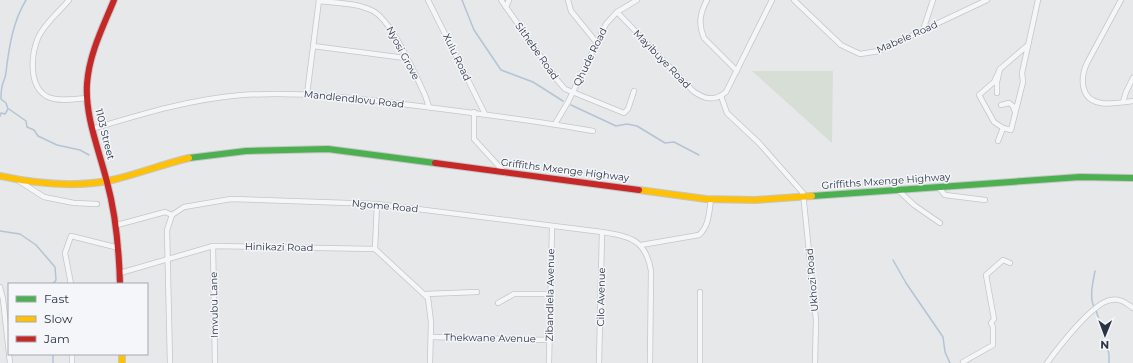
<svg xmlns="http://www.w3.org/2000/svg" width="1133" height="363" viewBox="0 0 1133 363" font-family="Montserrat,sans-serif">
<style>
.green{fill:#d6ded6}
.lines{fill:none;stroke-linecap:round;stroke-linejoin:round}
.stream{stroke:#b4c4d5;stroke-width:1.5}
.street-casing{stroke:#c4c6c8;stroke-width:6}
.fast-casing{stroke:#c4c6c8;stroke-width:8}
.slow-casing{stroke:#c4c6c8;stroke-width:8}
.jam-casing{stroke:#c4c6c8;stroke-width:8}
.street{stroke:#f5f6f7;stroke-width:4.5}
.fast{stroke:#4caf50;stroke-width:6}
.slow{stroke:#ffc107;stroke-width:6}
.jam{stroke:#c62828;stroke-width:6}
.labels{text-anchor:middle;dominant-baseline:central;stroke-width:3;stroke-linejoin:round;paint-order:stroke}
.street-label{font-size:10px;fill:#2b3445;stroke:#f4f6f9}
</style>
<rect width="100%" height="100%" fill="#e6e8ea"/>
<polygon class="green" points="752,71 833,71 832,143"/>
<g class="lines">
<g class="stream">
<polyline points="462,0 474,30 501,70 533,82 563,101"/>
<polyline points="571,105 616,126 627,124 637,126 665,143 674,142 699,155"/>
<polyline points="9,109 26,121 27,127 34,130 38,136 57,145 80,150 89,155"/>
<path d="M0,116L1,113L5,114L8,109L6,103L1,99C1,94 1,88 3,83C4,80 6,76 6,72C9,47 13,21 26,0"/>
<polyline points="0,231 20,234 36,245 55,267 56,280 53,284"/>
<polyline points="893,260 906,283 943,337 945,352 950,363"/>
<path d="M1094,307C1089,297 1093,282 1095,271"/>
<polyline points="1096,310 1109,354 1109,363"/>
<polyline points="53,354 53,363"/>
</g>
<g class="street-casing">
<g id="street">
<path d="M69,0C59,12 44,24 38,38C31,55 28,87 48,97C59,102 76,99 87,98"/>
<polyline points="428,0 485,114"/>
<polyline points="501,0 558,81 565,89 624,113 628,109 634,91"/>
<polyline points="568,0 571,11 597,43"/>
<path d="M707,0C700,13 698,24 704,38L737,71"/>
<polyline points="794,0 841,45 860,54 879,51 987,0"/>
<path d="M1121,0L1087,63C1080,78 1080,100 1101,103C1112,105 1123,102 1133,101"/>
<path d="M319,1C336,3 356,3 371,10C391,18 415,74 425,95L429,107"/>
<polyline points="506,7 509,0"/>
<path d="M617,12L693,91C704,99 714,102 726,92L772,0"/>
<polyline points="923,30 933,0"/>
<polyline points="313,46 405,58"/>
<polyline points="1000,69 1028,45"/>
<polyline points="997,93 997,82 1000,69 994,82 979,95 994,122 1003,128"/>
<polyline points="307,94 319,0"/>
<polyline points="721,96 727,113 759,143 803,193 816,320 815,363"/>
<polyline points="1123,102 1126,92 1133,78"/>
<polyline points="1001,105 1009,103 1013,106 1015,112"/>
<polyline points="474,112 474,139 505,173"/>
<polyline points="555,124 568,102 606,24 617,12 637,0"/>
<path d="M92,129C142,114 191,99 242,95C305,91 364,99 426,107C482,114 538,121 593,131"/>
<polyline points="998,141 1003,128 1011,130 1023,82 1022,73 1038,0"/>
<polyline points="19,181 44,197 74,203 97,204"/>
<polyline points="938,187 945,195 985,200"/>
<polyline points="898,190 914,205 940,223"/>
<polyline points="117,225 165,212 172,215"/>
<path d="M641,245L699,235C709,226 709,213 711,199"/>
<polyline points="213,246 215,363"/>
<polyline points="375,249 377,204"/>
<polyline points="120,273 213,246 375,249 428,298 431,322 430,363"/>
<polyline points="71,284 65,253 71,236 119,248"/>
<polyline points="0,287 3,299 10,363"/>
<polyline points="700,292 700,363"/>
<polyline points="425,294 477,292"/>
<polyline points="498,303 514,294 549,294"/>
<polyline points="431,337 549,340"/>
<polyline points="72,363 72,354"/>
<path d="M170,363L167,230L172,215L184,207L231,199L377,204L602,232C630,236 646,240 651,271L650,363"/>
<polyline points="549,363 552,227"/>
<polyline points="599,363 602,232"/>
<polyline points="964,363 963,362 993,345 993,327 991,323 994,319 986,275 1003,260 1010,263"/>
<path d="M1047,363C1058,348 1093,302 1111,300C1120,298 1126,303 1133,308"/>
</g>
</g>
<g class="fast-casing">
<g id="fast">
<polyline points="189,158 246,151 328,149 435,163"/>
<polyline points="812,196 1080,177 1133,178"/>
</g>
</g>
<g class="slow-casing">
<g id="slow">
<path d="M0,176C37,184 75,188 112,180C138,174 163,164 189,158"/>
<polyline points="639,190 706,199 755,200 812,196"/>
<polyline points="122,354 122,363"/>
</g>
</g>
<g class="jam-casing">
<g id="jam">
<path d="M114,0C103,27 89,54 87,84C85,117 99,150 107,182C116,215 119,249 120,284"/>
<polyline points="435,163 639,190"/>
</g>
</g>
<use href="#street" class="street"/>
<use href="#fast" class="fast"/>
<use href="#slow" class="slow"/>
<use href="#jam" class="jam"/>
</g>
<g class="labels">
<g class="street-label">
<text transform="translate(907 37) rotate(-24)">Mabele Road</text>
<text transform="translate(537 51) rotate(55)">Sithebe Road</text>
<text transform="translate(403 53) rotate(62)">Nyosi Grove</text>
<text transform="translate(457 57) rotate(64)">Xulu Road</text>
<text transform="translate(590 57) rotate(-64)">Qhude Road</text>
<text transform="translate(662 59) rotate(46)">Mayibuye Road</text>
<text transform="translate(354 99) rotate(6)">Mandlendlovu Road</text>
<text transform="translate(105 134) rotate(76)">1103 Street</text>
<text transform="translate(565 170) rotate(7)">Griffiths Mxenge Highway</text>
<text transform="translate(886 181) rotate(-4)">Griffiths Mxenge Highway</text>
<text transform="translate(385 206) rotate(5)">Ngome Road</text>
<text transform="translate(279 247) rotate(1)">Hinikazi Road</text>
<text transform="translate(812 280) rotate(-95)">Ukhozi Road</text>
<text transform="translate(550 295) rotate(-89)">Zibandlela Avenue</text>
<text transform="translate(601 297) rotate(-89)">Cilo Avenue</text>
<text transform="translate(214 305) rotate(-91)">Imvubu Lane</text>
<text transform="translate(490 338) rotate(1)">Thekwane Avenue</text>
</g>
</g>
<rect x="8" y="283" width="140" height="72" fill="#f4f6f9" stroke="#a4a8b1"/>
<rect x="16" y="296" width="20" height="6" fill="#4caf50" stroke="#a4a8b1"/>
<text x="44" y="303" font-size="12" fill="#2b3445">Fast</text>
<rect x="16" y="316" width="20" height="6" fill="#ffc107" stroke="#a4a8b1"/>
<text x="44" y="323" font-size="12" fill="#2b3445">Slow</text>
<rect x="16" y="336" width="20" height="6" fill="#c62828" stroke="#a4a8b1"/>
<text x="44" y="343" font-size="12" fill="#2b3445">Jam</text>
<g transform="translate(1105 335) rotate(181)" stroke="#f4f6f9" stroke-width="3" paint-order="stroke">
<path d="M0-3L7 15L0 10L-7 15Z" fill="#2b3445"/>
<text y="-6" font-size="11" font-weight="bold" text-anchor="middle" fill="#2b3445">N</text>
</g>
</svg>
